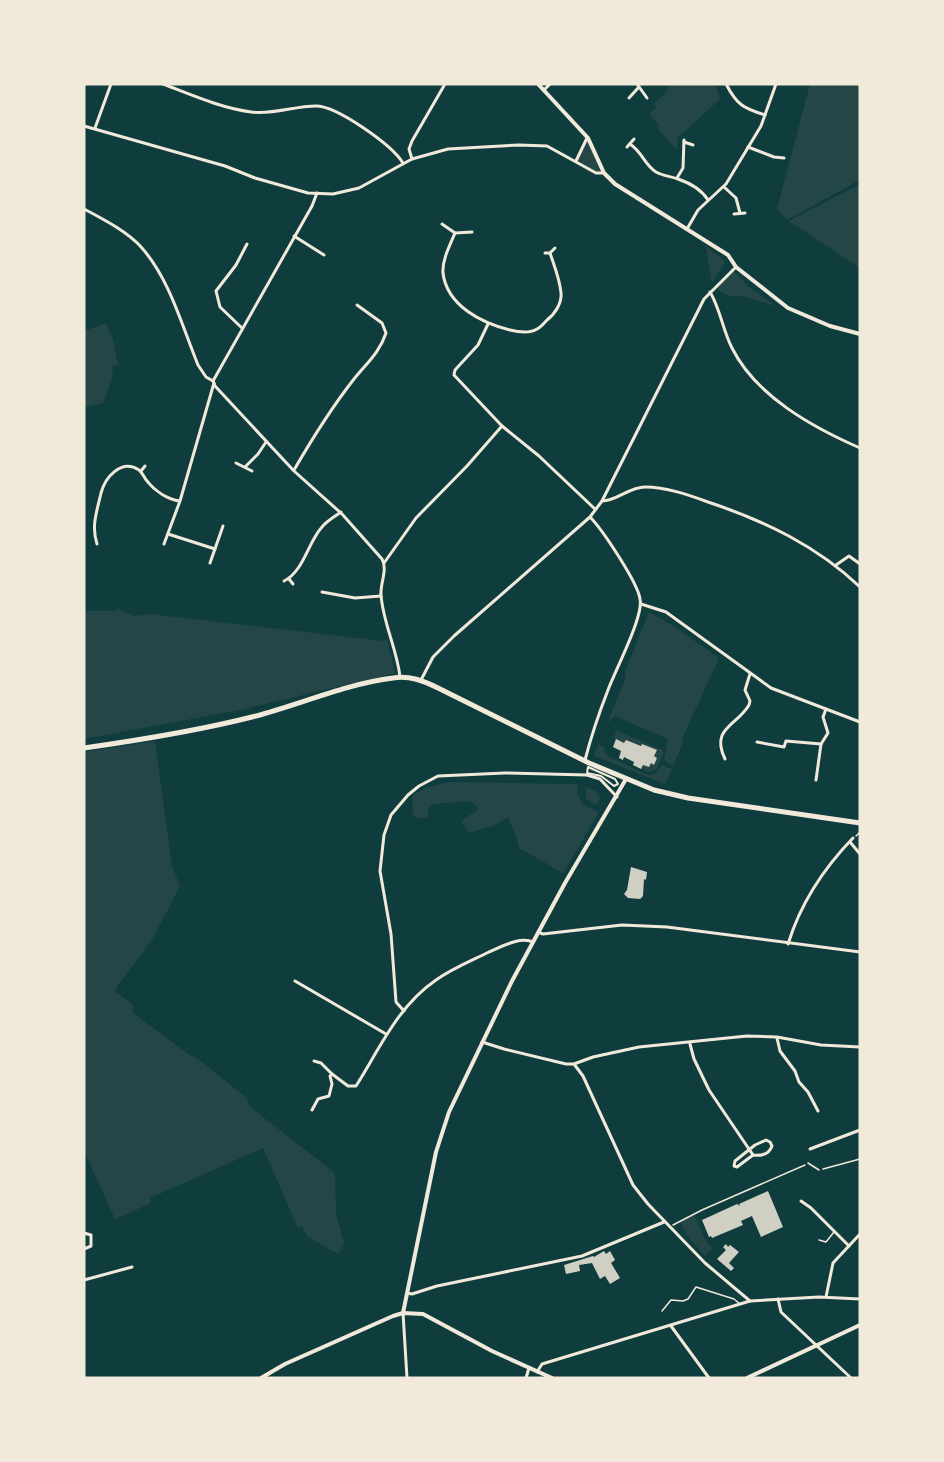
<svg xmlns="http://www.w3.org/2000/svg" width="944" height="1462" viewBox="0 0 944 1462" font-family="Merriweather,serif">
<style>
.green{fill:#244646}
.building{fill:#cfcfc3}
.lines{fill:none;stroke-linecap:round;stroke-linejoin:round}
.path{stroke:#f1e9da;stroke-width:1.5}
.service{stroke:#f1e9da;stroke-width:1.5}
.pedestrian{stroke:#f1e9da;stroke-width:2}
.minor{stroke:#f1e9da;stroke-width:3}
.tertiary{stroke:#f1e9da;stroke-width:4}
.trunk{stroke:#f1e9da;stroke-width:5}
</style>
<rect width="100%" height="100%" fill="#0f3d3e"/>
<g class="green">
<polygon points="669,84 716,84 720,99 682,134 678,136 677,150 657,128 659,125 649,114 657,106 653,104 666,93"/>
<polygon points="810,84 860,84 860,180 787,220 777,209"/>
<polygon points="588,138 604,173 596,173 576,161"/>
<polygon points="860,184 860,268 789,221"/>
<polygon points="706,246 725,262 712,283"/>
<polygon points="731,268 750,288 776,306 741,296 729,296 717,289"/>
<polygon points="106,323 113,339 118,365 112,366 113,377 103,403 84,407 84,326 87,330"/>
<polygon points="117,608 133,616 150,614 383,641 387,639 395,673 245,709 84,739 84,611 116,611"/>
<polygon points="649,612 672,625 719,658 681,741 683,742 673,766 664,760 668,739 615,716 607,723 626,678 625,672"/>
<polygon points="617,731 663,750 663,755 656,770 649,772 641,769 643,765 648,767 651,763 654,764 657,758 654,756 657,750 643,744 641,746 626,740 624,743 613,738"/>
<polygon points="155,741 172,866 180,886 153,938 116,988 116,992 133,1005 133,1013 191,1056 193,1055 247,1098 250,1107 335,1173 336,1213 344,1243 338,1254 307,1236 302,1226 298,1228 263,1148 150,1198 151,1203 115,1219 84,1151 84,752"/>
<polygon points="598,744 604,747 605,753 609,757 649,775 656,773 662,765 672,769 665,784 597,757 594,755"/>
<polygon points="448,782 578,784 577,793 582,804 599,812 563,873 519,848 517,839 508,817 496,825 469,833 461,821 478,810 477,806 470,801 433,804 429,808 427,818 417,818 413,816 412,796 425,788"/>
<polygon points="586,787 597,792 600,799 596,805 586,799"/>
<polygon points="694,1215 707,1243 713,1248 705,1256 687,1235 680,1222"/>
</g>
<g class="building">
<polygon points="616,739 624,743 626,740 641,746 642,744 657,750 654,756 657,758 654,765 651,763 649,767 643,765 641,769 633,765 634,762 624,757 623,760 619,758 621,751 613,747"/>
<polygon points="631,867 647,872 646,880 644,879 643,896 640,899 628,898 624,894 627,890"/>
<polygon points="768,1191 783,1227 761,1237 752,1216 741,1221 743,1225 712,1238 711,1236 709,1237 702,1220 737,1204 740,1206 739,1204"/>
<polygon points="726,1244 728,1247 730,1245 739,1252 729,1263 734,1268 731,1271 717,1259 726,1250 723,1247"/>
<polygon points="604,1251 606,1254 610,1251 615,1260 611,1263 620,1278 610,1284 605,1276 600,1279 592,1263 579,1265 580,1271 566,1274 564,1265 593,1256 594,1257"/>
</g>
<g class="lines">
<g class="path">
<polyline points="856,836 860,832"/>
<polyline points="823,1169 860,1159"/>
<polyline points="673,1225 702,1210 805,1165"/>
</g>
<g class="service">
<polyline points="808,1163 819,1170"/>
<polyline points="819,1240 826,1242 834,1232"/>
<polyline points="662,1311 671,1300 683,1301 688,1299 696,1287 734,1299 740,1304"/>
</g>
<polygon class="pedestrian" points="588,767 615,779 618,784 614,786 601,776 587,773"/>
<g class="minor">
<path d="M163,84C192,95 221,108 251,112C273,115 294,106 316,106C337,106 392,145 403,163"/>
<polyline points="637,84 647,98"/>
<path d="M726,84C737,105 743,108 765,115"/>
<polyline points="544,90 550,84"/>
<polyline points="629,98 638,88"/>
<polyline points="84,126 225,166 255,178 308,193 333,194 359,188 412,159 448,149 519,145 547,146 596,173 604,173"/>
<polyline points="95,128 111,84"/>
<polyline points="684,142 693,145"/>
<path d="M630,144C643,153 644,164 656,172C663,176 670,176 678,179C690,183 701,189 708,200"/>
<polyline points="627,147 634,139"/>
<polyline points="748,147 774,157 784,158"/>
<polyline points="412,159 409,149 412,141 445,84"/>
<polyline points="576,161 587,138"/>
<polyline points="677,178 683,168 684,140"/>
<polyline points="724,187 736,198 740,213"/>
<path d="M84,209C103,219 128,232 142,248C170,280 182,326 198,365L206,377L213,381L215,386L294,471L342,514L382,559C388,570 380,583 381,595C383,623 397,649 400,677"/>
<polyline points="734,214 745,213"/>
<polyline points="442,224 455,233 472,232"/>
<polyline points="687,229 698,210 726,184 761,126 776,84"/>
<path d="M455,233C450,245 442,260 443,273C447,306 482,323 510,330C518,332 529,334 537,329C540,328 544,323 547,320C555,314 562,303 561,293C560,280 554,265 550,253"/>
<polyline points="294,236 324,255"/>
<polyline points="545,253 550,253 555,248"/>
<path d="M710,292C720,308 723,331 732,348C756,396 812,427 860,448"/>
<polyline points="488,324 478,345 455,370 454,375 502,426 539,456 595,509"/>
<polyline points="242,328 220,307 216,291 236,265 247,244"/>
<polyline points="213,381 312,206 317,193"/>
<polyline points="236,463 252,471"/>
<polyline points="245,467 258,454 266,442"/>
<path d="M294,470C312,439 332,407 354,379C366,364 380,352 386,333L382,323L357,305"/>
<polyline points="141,471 145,466"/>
<path d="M602,501C617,501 629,487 645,487C666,487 689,495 708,502C765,521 817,546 860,587"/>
<polyline points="168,534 215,549"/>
<path d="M97,544C91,526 97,511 101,493C105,478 121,458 139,470C143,473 144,478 147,481C155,491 167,499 179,501"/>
<polyline points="164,544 180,501 214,383"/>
<polyline points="210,563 223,526"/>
<polyline points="384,563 416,518 467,466 502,426"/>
<polyline points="836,565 849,556 860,564"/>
<polyline points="289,579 293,584"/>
<path d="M284,581C304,571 308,542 322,527C327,521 334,517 341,512"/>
<polyline points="322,592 355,598 381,596"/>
<polyline points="641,604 666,612 771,688 860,722"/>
<polyline points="421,680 433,657 454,636 590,517 602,501 704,299 736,267"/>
<polyline points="757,742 784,747 786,741 821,744"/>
<path d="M725,759C710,728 737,726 749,705L750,701L745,690L750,674"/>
<path d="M585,760C591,737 599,713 608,690C615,671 644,616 640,599C638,583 602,529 590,517"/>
<polyline points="816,780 821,744 828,733 823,717 826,709"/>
<polyline points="850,842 860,854"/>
<polyline points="538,932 543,934 622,925 667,927 860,952"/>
<path d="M788,944C801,902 823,869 853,838"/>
<polyline points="295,981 386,1034"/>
<polyline points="404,1011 396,1002 391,934 380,871 384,835 391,815 408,795 419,786 438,776 505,773 587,775 600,779 617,797"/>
<polyline points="777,1038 780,1051 795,1071 799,1082 808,1092 818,1111"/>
<polyline points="482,1042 504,1049 566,1064 574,1064 593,1057 639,1047 747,1036 777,1037 821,1045 860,1047"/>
<polyline points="690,1044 694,1059 709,1090 753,1155"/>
<polyline points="314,1061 321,1063 332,1074"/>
<polyline points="574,1064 583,1076 633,1185 648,1204 705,1263 750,1301"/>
<path d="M312,1110L318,1099L329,1096L332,1084L330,1076L332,1074L348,1086H356C380,1048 398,1006 436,980C453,968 471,961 489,952C501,947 520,936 533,942"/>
<path d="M766,1140L770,1142L772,1146C769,1155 761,1156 753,1155L737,1167L734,1166L735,1161L755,1145Z"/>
<polyline points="810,1149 860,1130"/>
<polyline points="801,1201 811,1208 849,1246"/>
<polyline points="84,1233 91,1235 91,1246 84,1249"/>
<polyline points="84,1280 132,1267"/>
<polyline points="407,1293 412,1294 437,1286 582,1256 664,1222"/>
<polyline points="826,1297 833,1263 860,1234"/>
<polyline points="778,1299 781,1312 851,1378"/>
<polyline points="403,1313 407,1378"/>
<polyline points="671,1326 709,1378"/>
<polyline points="537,1372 542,1364 750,1301 819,1297 860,1299"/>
<polyline points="526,1378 529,1368"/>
</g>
<g class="tertiary">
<polyline points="538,84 588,138 604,173 615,184 728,255 736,267 788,308 830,326 860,334"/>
<polyline points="403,1313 436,1152 449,1112 512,981 565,883 626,779"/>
<polyline points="261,1378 285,1364 393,1316 403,1313 423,1314 492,1351 552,1378"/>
<polyline points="747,1378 860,1325"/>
</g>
<path class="trunk" d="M84,748C140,740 197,731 252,717C299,705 345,684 393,678C409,675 424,681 438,688L589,763L654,790L688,798L860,823"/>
</g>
<rect width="944" height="1462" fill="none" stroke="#f1e9da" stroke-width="171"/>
</svg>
